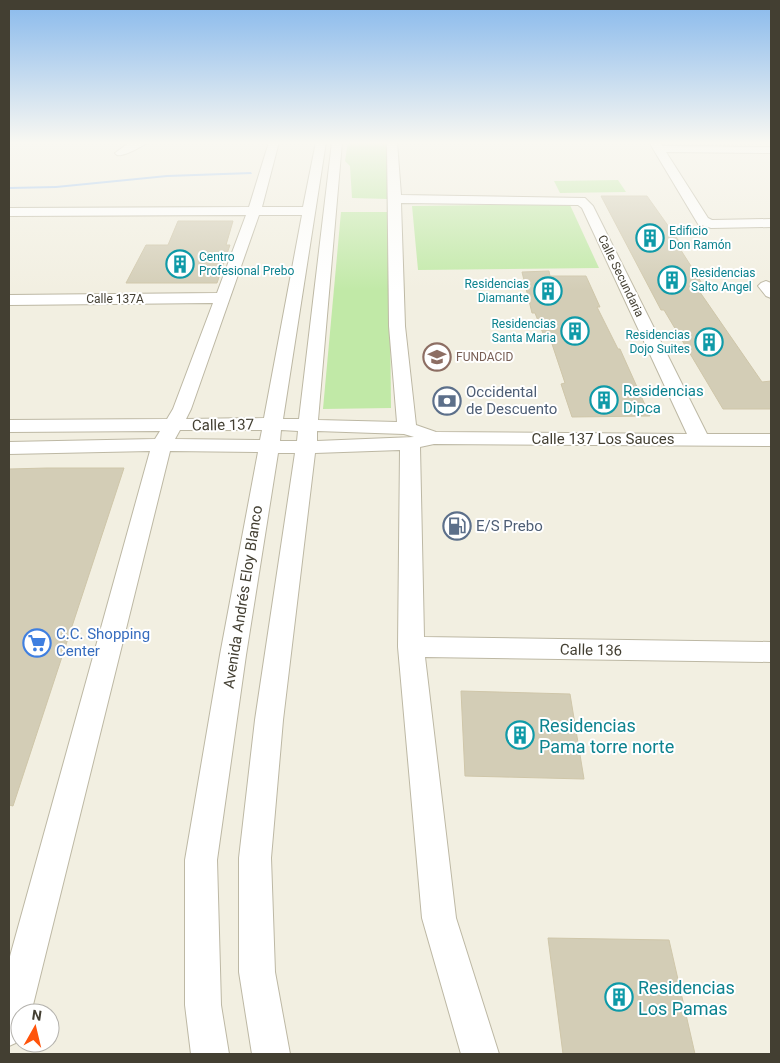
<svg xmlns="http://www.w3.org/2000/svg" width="780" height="1063" viewBox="0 0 780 1063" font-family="Roboto,sans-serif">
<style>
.green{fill:#c1e9a7}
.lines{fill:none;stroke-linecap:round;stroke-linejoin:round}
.stream{fill:#99c1f3;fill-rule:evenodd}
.building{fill:#d3cdb6;stroke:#cfc6a9}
.street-casing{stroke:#bdb8a4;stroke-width:2}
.street{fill:#fff;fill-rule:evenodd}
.labels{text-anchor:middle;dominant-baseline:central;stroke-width:4;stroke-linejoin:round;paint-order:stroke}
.far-culture-label{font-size:12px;fill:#0d838f;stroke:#fff;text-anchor:start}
.far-street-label{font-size:12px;fill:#433f32;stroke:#fff}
.far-education-label{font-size:12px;fill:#785e54;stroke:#fff;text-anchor:start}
.culture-label{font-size:15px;fill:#0d838f;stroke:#fff;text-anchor:start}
.service-label{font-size:15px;fill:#4e5e75;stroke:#fff;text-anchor:start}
.street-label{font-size:15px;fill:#433f32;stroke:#fff}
.shop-label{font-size:15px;fill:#366cbe;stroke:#fff;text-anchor:start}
.near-culture-label{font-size:18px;fill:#0d838f;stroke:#fff;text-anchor:start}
</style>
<rect width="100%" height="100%" fill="#f2efe1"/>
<g class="green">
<polygon points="348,142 387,142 388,199 352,198 350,166 345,161"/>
<polygon points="618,180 626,192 560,193 554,181"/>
<polygon points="564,204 570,205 599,268 418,270 412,206"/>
<polygon points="341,212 389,212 391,408 323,409"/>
</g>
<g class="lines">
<polygon class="stream" points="251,172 252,174 167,177 56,188 9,189 9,187 56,186 167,175"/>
</g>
<g class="building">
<polygon points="601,196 647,196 681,244 677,244 703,285 695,285 762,382 771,381 771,409 723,409 664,310 661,310"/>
<polygon points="178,221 233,221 226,245 230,245 217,283 126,283 146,245 168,245"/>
<polygon points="549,271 550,276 586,276 600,307 597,307 618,349 620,349 650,416 572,417 561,384 565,383 551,341 546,341 535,313 532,313 522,272"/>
<polygon points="47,468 124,468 13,806 9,805 9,469"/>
<polygon points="461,691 570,694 584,779 465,776"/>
<polygon points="548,938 669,940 695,1054 563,1054"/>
</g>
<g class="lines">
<g class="street-casing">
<g id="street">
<path d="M130,142H148C143,146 123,157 117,155L115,153Z"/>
<path d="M269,142H279L262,207H303L316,142H326L283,419H299L332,142H342L318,420L397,422L389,326L387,142H397L401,195L585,198L593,206L707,434H771V446L434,444L420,447L424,637L771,642V662L425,657L456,918L499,1054H461L422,918L398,647L400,450L315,453L283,720L271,858L275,972L290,1054H252L239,972V858L255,720L295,453H278L246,655L217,860L221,1005L229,1054H191L185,1005V860L220,655L258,452L170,451L31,1013H20V1041L9,1046V960L150,451L9,454V442L155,439L160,431L9,432V420L167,419L173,409L213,303L9,305V295L217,293L246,215L9,216V208L249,207ZM401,203L578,205L582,208L687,434L436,432L416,425L405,326ZM259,215H302L264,418L186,419L191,409ZM180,430H262L260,440L175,439ZM281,430L298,431L297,441H280ZM317,431L404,434L414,437L317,441Z"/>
<polygon points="649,142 660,142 662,146 771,147 771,153 666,152 708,218 712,220 771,219 771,227 711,228 698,224"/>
<polygon points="766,281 771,283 771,298 766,296 758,286 761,283"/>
</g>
</g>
<use href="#street" class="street"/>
</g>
<linearGradient id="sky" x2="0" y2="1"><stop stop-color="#88b9ec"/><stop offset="0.49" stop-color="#f9f8f2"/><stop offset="1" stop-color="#f9f8f2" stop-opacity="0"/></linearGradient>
<rect width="780" height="291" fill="url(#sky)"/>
<defs>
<g id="building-ring" transform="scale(1.4375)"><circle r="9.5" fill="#fff" stroke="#0f9aa8" stroke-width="1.5"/><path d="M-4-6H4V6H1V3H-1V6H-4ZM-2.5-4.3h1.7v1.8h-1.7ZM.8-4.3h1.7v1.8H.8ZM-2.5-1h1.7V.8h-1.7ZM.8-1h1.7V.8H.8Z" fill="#0f9aa8"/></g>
<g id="school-ring" transform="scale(1.4375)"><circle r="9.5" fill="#fff" stroke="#8d6e63" stroke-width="1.5"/><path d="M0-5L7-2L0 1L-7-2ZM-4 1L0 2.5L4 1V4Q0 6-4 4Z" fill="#8d6e63"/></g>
<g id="bank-ring" transform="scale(1.4375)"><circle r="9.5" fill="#fff" stroke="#5c6f8a" stroke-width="1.5"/><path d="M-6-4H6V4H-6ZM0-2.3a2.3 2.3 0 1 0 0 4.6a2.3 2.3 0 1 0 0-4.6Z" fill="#5c6f8a"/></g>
<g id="fuel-ring" transform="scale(1.4375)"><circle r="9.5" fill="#fff" stroke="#5c6f8a" stroke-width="1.5"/><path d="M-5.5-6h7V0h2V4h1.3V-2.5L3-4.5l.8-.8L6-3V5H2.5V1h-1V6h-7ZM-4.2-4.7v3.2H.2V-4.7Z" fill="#5c6f8a"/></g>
<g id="supermarket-ring" transform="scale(1.4375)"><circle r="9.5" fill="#fff" stroke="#3f7fe0" stroke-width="1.5"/><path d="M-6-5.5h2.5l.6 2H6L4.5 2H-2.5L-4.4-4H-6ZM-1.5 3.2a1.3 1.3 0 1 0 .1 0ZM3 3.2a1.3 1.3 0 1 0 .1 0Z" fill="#3f7fe0"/></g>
</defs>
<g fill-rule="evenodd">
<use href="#building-ring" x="650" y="238"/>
<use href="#building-ring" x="180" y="264"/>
<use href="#building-ring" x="672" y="280"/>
<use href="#building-ring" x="548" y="291"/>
<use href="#building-ring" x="575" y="331"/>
<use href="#building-ring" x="709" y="342"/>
<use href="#school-ring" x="437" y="357"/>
<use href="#building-ring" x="604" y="400"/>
<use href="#bank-ring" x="447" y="401"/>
<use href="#fuel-ring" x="457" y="526"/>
<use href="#supermarket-ring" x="37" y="643"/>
<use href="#building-ring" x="520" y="735"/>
<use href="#building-ring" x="619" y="997"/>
</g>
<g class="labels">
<g class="far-culture-label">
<text x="669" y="231">Edificio<tspan x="669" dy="14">Don Ramón</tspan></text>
<text x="199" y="257">Centro<tspan x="199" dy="14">Profesional Prebo</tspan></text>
<text x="691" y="273">Residencias<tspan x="691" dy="14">Salto Angel</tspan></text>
<text x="529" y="284" text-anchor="end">Residencias<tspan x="529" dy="14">Diamante</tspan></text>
<text x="556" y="324" text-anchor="end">Residencias<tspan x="556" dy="14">Santa Maria</tspan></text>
<text x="690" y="335" text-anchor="end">Residencias<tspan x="690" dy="14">Dojo Suites</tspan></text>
</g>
<g class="far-street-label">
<text transform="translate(621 276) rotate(64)">Calle Secundaria</text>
<text x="115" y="299">Calle 137A</text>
</g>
<g class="far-education-label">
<text x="456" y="357">FUNDACID</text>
</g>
<g class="culture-label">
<text x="623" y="391">Residencias<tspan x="623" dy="17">Dipca</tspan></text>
</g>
<g class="service-label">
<text x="466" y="392">Occidental<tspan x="466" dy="17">de Descuento</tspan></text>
<text x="476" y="526">E/S Prebo</text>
</g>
<g class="street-label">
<text transform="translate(223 425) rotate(-1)">Calle 137</text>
<text x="603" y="439">Calle 137 Los Sauces</text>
<text transform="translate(243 597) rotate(-81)">Avenida Andrés Eloy Blanco</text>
<text transform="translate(591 650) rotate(1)">Calle 136</text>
</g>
<g class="shop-label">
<text x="56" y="634">C.C. Shopping<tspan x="56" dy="17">Center</tspan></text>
</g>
<g class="near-culture-label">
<text x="539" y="725">Residencias<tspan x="539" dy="21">Pama torre norte</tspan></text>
<text x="638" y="987">Residencias<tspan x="638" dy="21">Los Pamas</tspan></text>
</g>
</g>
<rect width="780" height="1063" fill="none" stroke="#433f32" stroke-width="20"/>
<g transform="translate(35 1028) rotate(8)"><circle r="24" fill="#ffffff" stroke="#b4b2ad"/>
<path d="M0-4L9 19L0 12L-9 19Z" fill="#ff540b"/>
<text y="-8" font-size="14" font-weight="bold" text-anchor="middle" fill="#433f32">N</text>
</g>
</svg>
